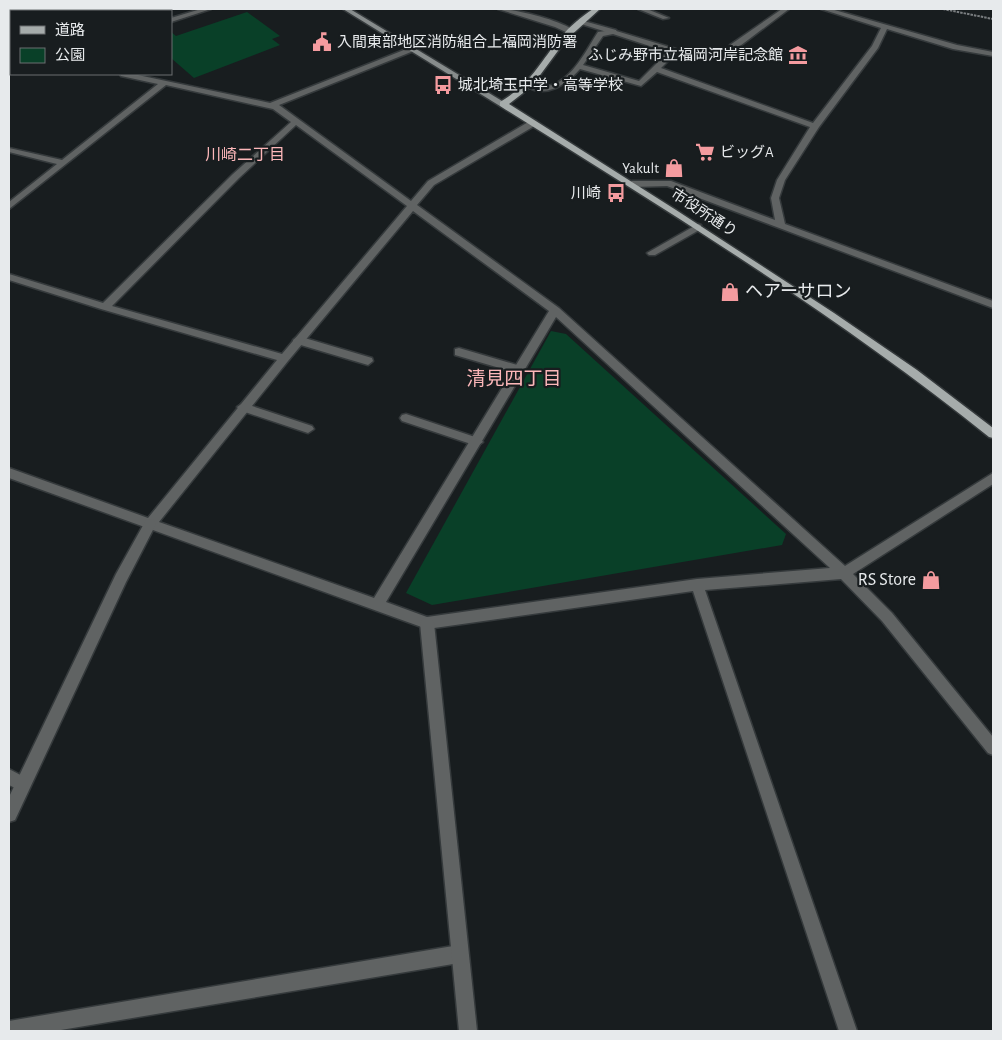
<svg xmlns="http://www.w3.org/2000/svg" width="1002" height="1040" viewBox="0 0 1002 1040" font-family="'Alegreya Sans','Noto Sans JP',sans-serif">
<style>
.green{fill:#094028}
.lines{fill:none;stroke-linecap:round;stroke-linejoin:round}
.service-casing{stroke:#353a3c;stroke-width:3}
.minor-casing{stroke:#353a3c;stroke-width:3}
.tertiary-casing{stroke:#353a3c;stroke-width:3}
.secondary-casing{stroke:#353a3c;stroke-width:3}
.primary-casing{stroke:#353a3c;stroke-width:3}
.path{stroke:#7a7e80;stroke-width:2;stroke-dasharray:2.5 1;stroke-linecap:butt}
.service{fill:#606363;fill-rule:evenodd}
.minor{fill:#606363;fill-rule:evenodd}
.tertiary{fill:#606363;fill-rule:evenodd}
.secondary{fill:#878c8c;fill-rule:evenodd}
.primary{fill:#a6acab;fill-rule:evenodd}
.labels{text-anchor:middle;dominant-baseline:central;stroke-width:4.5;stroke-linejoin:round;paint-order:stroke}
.far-poi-label{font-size:15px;fill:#e7eaec;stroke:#181d1f;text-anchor:start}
.far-street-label{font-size:15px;fill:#e7eaec;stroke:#181d1f}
.far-neighbourhood-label{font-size:16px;fill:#fcb7b9;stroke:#181d1f}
.poi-label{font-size:18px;fill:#e7eaec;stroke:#181d1f;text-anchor:start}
.neighbourhood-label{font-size:19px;fill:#fcb7b9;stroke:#181d1f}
</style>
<rect width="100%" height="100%" fill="#181d1f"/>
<g class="green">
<polygon points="247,12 280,36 272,39 280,45 194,78 171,58 171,32 176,36"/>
<polygon points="551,331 566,334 786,534 782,545 432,605 406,593"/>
</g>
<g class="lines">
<g class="service-casing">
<g id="service">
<polygon points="638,9 647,9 669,18 663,19"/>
<polygon points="782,9 789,9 736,49 730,49 730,45"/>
<polygon points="580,20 616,30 617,32 613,34 578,23 576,22"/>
<polygon points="698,224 701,225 701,229 655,255 649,255 647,253"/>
<polygon points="298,336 372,358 373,361 368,365 294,343 293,340"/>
<polygon points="459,348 524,367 525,370 520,374 455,355 455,349"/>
<polygon points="243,403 312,426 314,429 308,433 239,410 237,407"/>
<polygon points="406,414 481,439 483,442 477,446 402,421 400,418 402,415"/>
</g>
</g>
<g class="minor-casing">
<g id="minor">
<polygon points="201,9 211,9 171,22 171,18"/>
<path d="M498,9C516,9 560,20 575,31L568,33L555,27Z"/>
<path d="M821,9H831L957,45L993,52V56L953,49L887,29L878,48L819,127L785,180L779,198L785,224L993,301V308L667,186L632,187L628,184L632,181H671L775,220L771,198L777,180L810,127L657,72L641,86L580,69C567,84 546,99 526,86C533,81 544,88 552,85C573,78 587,49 598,32L613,30L676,49V53L661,68L813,123L872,46L881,28ZM613,34L668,52L639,81L583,65L603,36Z"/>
<path d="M409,48L416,50L279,105L411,201L428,181L530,121H536V125L434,185L417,205L559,308L845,566L993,473V484L853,574L892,613L993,737V755L988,753L882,621L841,579L705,590L857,1031H839L693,591L427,629L9,478V468L148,518L277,360L101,309L9,280V274L103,303L233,174L291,122L273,109L166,85L9,209V202L57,164L9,152V148L62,160L158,84L121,76L120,74H133L270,103ZM296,125L407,206L282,354L112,306L239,178ZM413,211L549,311L374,598L159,522L288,361ZM556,317L830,568L697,579L427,617L386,602Z"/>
<rect x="9" y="51" width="2" height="5"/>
<polygon points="9,769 28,779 31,784 28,789 23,792 9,785"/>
<polygon points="459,945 465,948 468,954 465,960 459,963 55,1031 9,1031 9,1021"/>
</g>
</g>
<g class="tertiary-casing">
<g id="tertiary">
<polygon points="150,519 154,520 156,524 126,582 15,820 9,822 9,797 116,574 146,520"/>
<polygon points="427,617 432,619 434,623 477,1031 459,1031 420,623 422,619"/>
</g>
</g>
<g class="secondary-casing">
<polygon id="secondary" points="343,9 350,9 507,104 500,106"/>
</g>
<g class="primary-casing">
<path id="primary" d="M593,9H600L566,40L532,86L509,104L676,210L834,313L917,370L993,428V438L989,437C836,314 666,210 500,106V102C532,83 539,63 561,37C570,26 581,17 593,9Z"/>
</g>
<polyline class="path" points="943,9 993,19"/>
<use href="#service" class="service"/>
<use href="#minor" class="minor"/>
<use href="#tertiary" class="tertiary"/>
<use href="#secondary" class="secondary"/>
<use href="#primary" class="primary"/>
</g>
<defs>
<g id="civic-bare" transform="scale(1.5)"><path d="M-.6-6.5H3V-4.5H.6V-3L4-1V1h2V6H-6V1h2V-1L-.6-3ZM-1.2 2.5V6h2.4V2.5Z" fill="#f49b9f" stroke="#181d1f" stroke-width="2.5" paint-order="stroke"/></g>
<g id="museum-bare" transform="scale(1.5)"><path d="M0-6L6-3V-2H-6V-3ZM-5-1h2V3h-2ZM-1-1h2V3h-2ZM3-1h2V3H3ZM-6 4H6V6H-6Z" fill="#f49b9f" stroke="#181d1f" stroke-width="2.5" paint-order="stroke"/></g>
<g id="bus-bare" transform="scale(1.5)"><path d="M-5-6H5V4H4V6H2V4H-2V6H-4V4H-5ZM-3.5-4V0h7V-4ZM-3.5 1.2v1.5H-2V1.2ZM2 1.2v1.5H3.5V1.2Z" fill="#f49b9f" stroke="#181d1f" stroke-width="2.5" paint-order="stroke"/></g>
<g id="supermarket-bare" transform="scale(1.5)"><path d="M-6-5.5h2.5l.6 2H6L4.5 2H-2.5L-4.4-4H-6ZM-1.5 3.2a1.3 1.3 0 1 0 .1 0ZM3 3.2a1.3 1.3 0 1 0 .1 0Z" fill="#f49b9f" stroke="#181d1f" stroke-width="2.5" paint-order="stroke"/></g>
<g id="shop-bare" transform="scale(1.5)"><path d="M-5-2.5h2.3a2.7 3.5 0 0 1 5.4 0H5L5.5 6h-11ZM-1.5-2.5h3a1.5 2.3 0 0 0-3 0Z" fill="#f49b9f" stroke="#181d1f" stroke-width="2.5" paint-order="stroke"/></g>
</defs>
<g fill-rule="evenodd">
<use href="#civic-bare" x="322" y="42"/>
<use href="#museum-bare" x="798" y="55"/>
<use href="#bus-bare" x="443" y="85"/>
<use href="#supermarket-bare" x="705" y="152"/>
<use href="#shop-bare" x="674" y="168"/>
<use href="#bus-bare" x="616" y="193"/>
<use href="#shop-bare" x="730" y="292"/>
<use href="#shop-bare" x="931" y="580"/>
</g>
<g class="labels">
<g class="far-poi-label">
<text x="337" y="42">入間東部地区消防組合上福岡消防署</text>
<text x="783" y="55" text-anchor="end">ふじみ野市立福岡河岸記念館</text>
<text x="458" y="85">城北埼玉中学・高等学校</text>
<text x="720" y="152">ビッグA</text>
<text x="659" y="168" text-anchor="end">Yakult</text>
<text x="601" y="193" text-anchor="end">川崎</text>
</g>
<g class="far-street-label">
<text transform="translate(704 213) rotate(33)">市役所通り</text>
</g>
<g class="far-neighbourhood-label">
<text x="245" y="155">川崎二丁目</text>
</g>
<g class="poi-label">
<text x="745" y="292">ヘアーサロン</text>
<text x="916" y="580" text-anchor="end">RS Store</text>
</g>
<g class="neighbourhood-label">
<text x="514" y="379">清見四丁目</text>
</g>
</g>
<rect width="1002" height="1040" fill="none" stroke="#e7eaec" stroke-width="20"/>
<rect x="10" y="10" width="162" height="65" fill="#181d1f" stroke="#6b6f71"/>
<rect x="20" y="26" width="25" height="8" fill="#a6acab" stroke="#6b6f71"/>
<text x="55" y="35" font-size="15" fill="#e7eaec">道路</text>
<rect x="20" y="48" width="25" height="15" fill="#094028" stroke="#6b6f71"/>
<text x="55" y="60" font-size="15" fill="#e7eaec">公園</text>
</svg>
